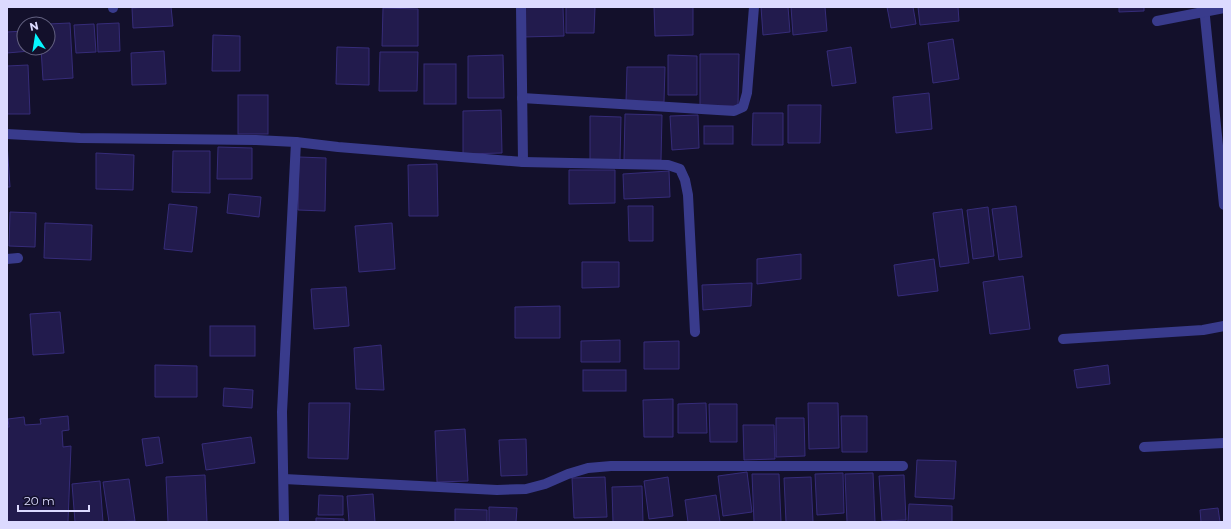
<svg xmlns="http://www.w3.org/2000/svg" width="1231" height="529" viewBox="0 0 1231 529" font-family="Montserrat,sans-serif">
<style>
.building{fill:#221b4d;stroke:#362c79}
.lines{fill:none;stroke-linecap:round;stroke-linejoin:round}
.minor{stroke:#393b8c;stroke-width:10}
</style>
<rect width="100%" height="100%" fill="#13102b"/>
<g class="building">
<polygon points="150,7 171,7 173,26 133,28 132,8"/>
<polygon points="522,7 563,7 564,36 522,37"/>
<polygon points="566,7 595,7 594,33 566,33"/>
<polygon points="654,7 693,7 693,35 655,36"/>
<polygon points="761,7 788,7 790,32 763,35"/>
<polygon points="791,7 825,7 827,31 793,35"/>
<polygon points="887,7 913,7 916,24 891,28"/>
<polygon points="918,7 958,7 959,21 920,25"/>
<polygon points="1119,7 1144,7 1144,11 1119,12"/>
<polygon points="383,8 418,9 418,46 382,46"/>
<polygon points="70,23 73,78 43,80 41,48 48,48 48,24"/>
<polygon points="119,23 120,51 98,52 97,24"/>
<polygon points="94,24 96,52 76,53 74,25"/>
<polygon points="24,31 24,48 30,48 30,51 7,53 7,32"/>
<polygon points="213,35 240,36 240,71 212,71"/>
<polygon points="953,39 959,79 933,83 928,43"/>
<polygon points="337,47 369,48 369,85 336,84"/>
<polygon points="851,47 856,83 832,86 827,51"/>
<polygon points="164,51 166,84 132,85 131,53"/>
<polygon points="380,52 418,52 417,91 379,91"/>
<polygon points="700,54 739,54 738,106 700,106"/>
<polygon points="503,55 504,98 468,98 468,56"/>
<polygon points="668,55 697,56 697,95 668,95"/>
<rect x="424" y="64" width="32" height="40"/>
<polygon points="28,65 30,114 7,114 7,66"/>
<polygon points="627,67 665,67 664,102 626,102"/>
<polygon points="929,93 932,129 896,133 893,97"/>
<rect x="238" y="95" width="30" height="39"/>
<polygon points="788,105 821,105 820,143 788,143"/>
<polygon points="501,110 502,153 463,154 463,111"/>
<polygon points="753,113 783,113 783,145 752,145"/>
<polygon points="625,114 662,115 661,160 624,160"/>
<polygon points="698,115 699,148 672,150 670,116"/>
<polygon points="590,116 621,117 620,161 590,160"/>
<rect x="704" y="126" width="29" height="18"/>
<polygon points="7,143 10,187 7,187"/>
<polygon points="218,147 252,148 252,179 217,179"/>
<polygon points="173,151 210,151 210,193 172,192"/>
<polygon points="96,153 134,155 133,190 96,189"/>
<polygon points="299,157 326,158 325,211 298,210"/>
<polygon points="437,164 438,216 409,216 408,165"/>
<polygon points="569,170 615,170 615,203 569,204"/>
<polygon points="669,171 670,197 624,199 623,174"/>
<polygon points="229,194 261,197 259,217 227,213"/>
<polygon points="169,204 197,207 192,252 164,249"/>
<polygon points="628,206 653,206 653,241 629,241"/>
<polygon points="1016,206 1022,257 999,260 992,209"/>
<polygon points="988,207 994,256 973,259 967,210"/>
<polygon points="962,209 969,263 940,267 933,213"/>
<polygon points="10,212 36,213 35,247 9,246"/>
<polygon points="45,223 92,225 91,260 44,258"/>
<polygon points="392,223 395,269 359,272 355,226"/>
<polygon points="801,254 801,279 757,284 757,259"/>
<polygon points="934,259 938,291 898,296 894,265"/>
<polygon points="582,262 619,262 619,287 582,288"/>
<polygon points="1023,276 1030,329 990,334 983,282"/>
<polygon points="752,283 751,306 703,310 702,285"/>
<polygon points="346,287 349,326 314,329 311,289"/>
<polygon points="560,306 560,338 515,338 515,307"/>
<polygon points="60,312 64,353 33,355 30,314"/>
<rect x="210" y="326" width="45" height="30"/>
<polygon points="620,340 620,362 581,362 581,341"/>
<polygon points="679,341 679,369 644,369 644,342"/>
<polygon points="381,345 384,390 356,389 354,348"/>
<polygon points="155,365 197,366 197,397 155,397"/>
<polygon points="1108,365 1110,384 1077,388 1074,370"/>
<rect x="583" y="370" width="43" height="21"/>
<polygon points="224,388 253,390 252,408 223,406"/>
<polygon points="673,399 673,437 644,437 643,400"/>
<polygon points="309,403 350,403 348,459 308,458"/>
<polygon points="706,403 707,433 678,433 678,404"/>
<polygon points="808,403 838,403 839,448 809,449"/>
<polygon points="709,404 737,404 737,442 710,442"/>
<polygon points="68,416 69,430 62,431 63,447 71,446 68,522 7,522 7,427 9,427 8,419 24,417 25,425 41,424 40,419"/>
<polygon points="841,416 867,416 867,452 842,452"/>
<polygon points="776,418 804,418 805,456 776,457"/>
<polygon points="743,425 774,425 775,459 744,460"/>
<polygon points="465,429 468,481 437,482 435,431"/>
<polygon points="159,437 163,463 146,466 142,439"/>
<polygon points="251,437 255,463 206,470 202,444"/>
<polygon points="526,439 527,475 501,476 499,440"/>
<polygon points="917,460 956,461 954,499 915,497"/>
<polygon points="747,472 752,512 723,516 718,476"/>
<polygon points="843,473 844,513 817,515 815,474"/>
<polygon points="873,473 875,522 847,522 845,474"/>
<polygon points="752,474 779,474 781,522 754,522"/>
<polygon points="205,475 207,522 168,522 166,477"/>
<polygon points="904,475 906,520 882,521 879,476"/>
<polygon points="605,477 607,517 574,518 572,478"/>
<polygon points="668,477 673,516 649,519 644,481"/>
<polygon points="811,477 813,522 786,522 784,478"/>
<polygon points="129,479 135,521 109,522 103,482"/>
<polygon points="100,481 103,522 75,522 72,484"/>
<polygon points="642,486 643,522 613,522 612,487"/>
<polygon points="373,494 375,522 349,522 347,496"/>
<polygon points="319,495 343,496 343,515 318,515"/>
<polygon points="716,495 720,522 688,522 685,500"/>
<polygon points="909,504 952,506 952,522 908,522"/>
<polygon points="489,507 517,508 516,522 489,522"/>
<polygon points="1218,508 1220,522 1201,522 1200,510"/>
<polygon points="455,509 487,510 487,522 455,522"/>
<polygon points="316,518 344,519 344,522 316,522"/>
</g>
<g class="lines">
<g class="minor">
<polyline points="113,7 113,8"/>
<polyline points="1204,7 1224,205"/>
<polyline points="1157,21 1224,8"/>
<polyline points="522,98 734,111 743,107 747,93 754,7"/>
<polyline points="7,134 80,138 256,140 296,142 338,147 523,162 521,7"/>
<polyline points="523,162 668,165 680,169 685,180 688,195 695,332"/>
<polyline points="7,259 18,258"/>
<polyline points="1063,339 1203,330 1224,326"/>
<polyline points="1144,447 1224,443"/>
<polyline points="284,479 497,490 526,489 545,484 568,474 588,468 611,466 903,466"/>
<polyline points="284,522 282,412 296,142"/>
</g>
</g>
<rect width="1231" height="529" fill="none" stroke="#dcdaff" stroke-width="16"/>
<g transform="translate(36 36) rotate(348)"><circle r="19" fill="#13102b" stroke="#636180"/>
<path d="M0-3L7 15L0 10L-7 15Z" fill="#06f6ff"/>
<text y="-6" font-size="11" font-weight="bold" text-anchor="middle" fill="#dcdaff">N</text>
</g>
<path d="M18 505v6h71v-6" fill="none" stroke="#dcdaff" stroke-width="2"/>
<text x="24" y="505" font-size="12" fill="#dcdaff" stroke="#13102b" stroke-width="3" paint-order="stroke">20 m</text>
</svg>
